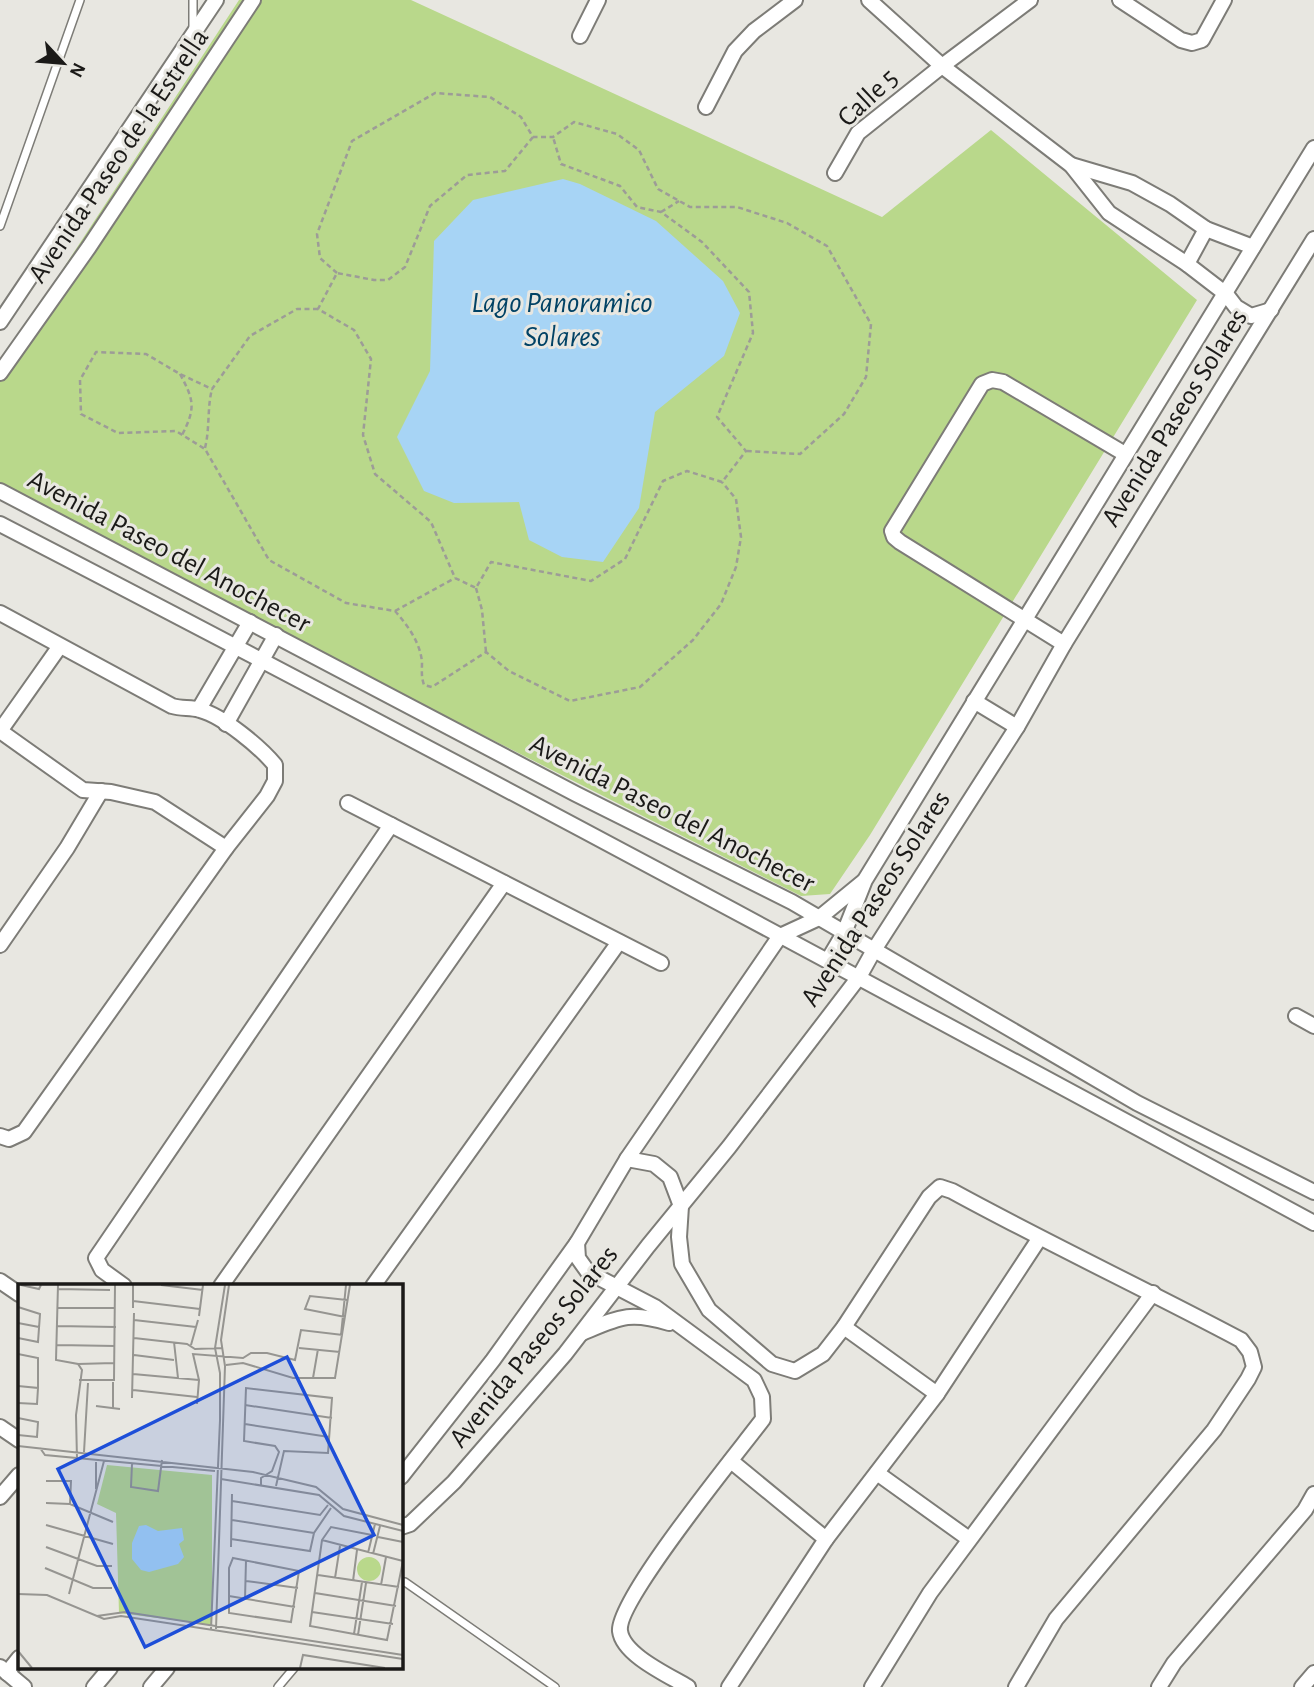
<svg xmlns="http://www.w3.org/2000/svg" width="1314" height="1687" viewBox="0 0 1314 1687" font-family="'Alegreya Sans',sans-serif">
<style>
.green{fill:#b9d88b}
.water{fill:#a7d4f5}
.lines{fill:none;stroke-linecap:round;stroke-linejoin:round}
.lane-casing{stroke:#7d7c77;stroke-width:10}
.street-casing{stroke:#7d7c77;stroke-width:18}
.path{stroke:#9d9c97;stroke-width:2.5;stroke-dasharray:5 3.5;stroke-linecap:butt}
.lane{stroke:#fff;stroke-width:7}
.street{stroke:#fff;stroke-width:14}
.labels{text-anchor:middle;dominant-baseline:central;stroke-width:6;stroke-linejoin:round;paint-order:stroke}
.street-label{font-size:28px;fill:#1b1a18;stroke:#e8e7e1}
.water-label{font-size:30px;font-style:italic;fill:#014265;stroke:#e8e7e1}
.inset-road{fill:none;stroke:#969591;stroke-width:2}
.view{fill:#1d4ed8;fill-opacity:0.15;stroke:#1d4ed8;stroke-width:3.5}
.inset-edge{fill:none;stroke:#1b1a18;stroke-width:3.5}
</style>
<rect width="100%" height="100%" fill="#e8e7e1"/>
<polygon class="green" points="239,0 411,0 882,217 991,130 1197,300 870,835 830,894 801,896 0,491 0,365"/>
<polygon class="water" points="563,179 580,184 656,221 723,281 740,313 724,356 655,412 639,508 603,562 562,557 529,540 519,502 454,503 424,491 397,437 430,371 434,241 473,200"/>
<g class="lines">
<g class="lane-casing">
<g id="lane">
<polyline points="193,0 193,31"/>
<polyline points="0,226 80,0"/>
<polyline points="401,1583 405,1582 555,1687"/>
<polyline points="278,1687 294,1668"/>
</g>
</g>
<g class="street-casing">
<g id="street">
<polyline points="869,0 942,66 1071,165 1109,213 1187,264 1226,294 1236,307 1251,316 1271,310"/>
<polyline points="1120,0 1181,40 1192,43 1202,40 1224,0"/>
<polyline points="580,36 598,0"/>
<polyline points="706,107 735,51 754,31 795,0"/>
<polyline points="1071,165 1132,183 1170,204 1206,229 1253,247"/>
<polyline points="835,173 858,133 942,66 1030,0"/>
<polyline points="1187,264 1206,229"/>
<polyline points="0,322 216,0"/>
<polyline points="0,373 89,247 253,0"/>
<polyline points="0,491 576,794 792,902 1137,1103 1314,1192"/>
<path d="M0,524C441,752 877,987 1314,1223"/>
<path d="M0,613L172,706C182,709 191,707 200,710C223,716 260,747 275,765V781L267,796L226,848L24,1132L9,1139L0,1136"/>
<polyline points="1064,644 900,542 894,537 892,531 982,384 992,380 1003,382 1125,454"/>
<polyline points="974,701 1017,727"/>
<polyline points="199,709 250,622"/>
<polyline points="226,724 276,635"/>
<polyline points="0,731 83,790 111,792 155,802 226,848"/>
<polyline points="0,731 60,646"/>
<polyline points="348,803 661,963"/>
<polyline points="0,945 67,848 101,791"/>
<path d="M828,960L844,933L865,880C1014,635 1165,392 1314,148"/>
<polyline points="1296,1016 1314,1026"/>
<path d="M627,1159L654,1164L670,1177L681,1206L679,1237L682,1264L709,1310L772,1364L795,1371L823,1354L844,1327L929,1197L940,1187L952,1191C1047,1243 1145,1289 1241,1340L1250,1352L1254,1367L1248,1379L1214,1430L1056,1619L1016,1687"/>
<path d="M577,1243L578,1258L588,1272L655,1307L754,1380L762,1397L763,1419C739,1451 616,1601 620,1631C623,1655 668,1675 688,1687"/>
<polyline points="0,1281 19,1294"/>
<polyline points="124,1286 102,1270 96,1258 391,825"/>
<polyline points="221,1286 504,883"/>
<polyline points="373,1286 619,942"/>
<polyline points="844,1327 937,1394"/>
<path d="M582,1333C620,1317 629,1311 669,1323"/>
<polyline points="0,1427 19,1440"/>
<polyline points="731,1461 826,1539"/>
<polyline points="877,1473 969,1539"/>
<polyline points="401,1477 493,1360 577,1243 627,1159 780,936 819,918 863,882"/>
<polyline points="0,1497 19,1475"/>
<polyline points="401,1527 410,1524 454,1482 565,1354 648,1246 729,1147 859,977 874,950 1017,727 1064,644 1314,239"/>
<polyline points="0,1667 24,1687"/>
<polyline points="7,1673 19,1658"/>
<polyline points="94,1687 110,1668"/>
<polyline points="151,1687 167,1668"/>
<polyline points="729,1687 826,1539 937,1394 1039,1239"/>
<polyline points="872,1687 930,1593 1153,1293"/>
<polyline points="1159,1687 1174,1663 1305,1510 1314,1494"/>
<polyline points="1302,1687 1314,1673"/>
</g>
</g>
<g class="path">
<polyline points="533,137 505,171 467,175 430,206 405,267 388,280 374,280 337,273 318,309 354,330 371,359 363,435 375,474 431,522 455,578 476,588 491,562 591,581 625,559 663,481 687,471 722,482 746,451 717,417 753,333 749,292 702,242 661,212 637,207 620,186 561,164 553,137"/>
<polyline points="661,212 679,201"/>
<polyline points="337,273 320,258 317,234 352,141 435,93 490,97 521,117 533,137 553,137 574,122 617,134 639,150 658,189 690,207 737,207 787,223 827,246 871,324 866,377 844,414 800,454 747,451"/>
<path d="M318,309H297L250,336L212,389L180,374L146,354L96,352L80,380L81,414L118,433L176,431L205,449L269,560L346,603L395,611C408,626 420,642 422,662C422,671 421,676 424,685L432,687L486,652L509,671L570,701L640,687L693,640L721,604L736,567L741,537L736,499L722,482"/>
<path d="M180,374C194,400 196,408 182,435"/>
<path d="M205,448C210,428 207,408 212,389"/>
<polyline points="476,588 482,610 486,652"/>
<polyline points="395,611 455,578"/>
</g>
<use href="#lane" class="lane"/>
<use href="#street" class="street"/>
</g>
<g class="labels">
<g class="street-label">
<text transform="translate(868 98) rotate(-43)">Calle 5</text>
<text transform="translate(119 156) rotate(-56)">Avenida Paseo de la Estrella</text>
<text transform="translate(1175 418) rotate(-58)">Avenida Paseos Solares</text>
<text transform="translate(169 552) rotate(28)">Avenida Paseo del Anochecer</text>
<text transform="translate(672 814) rotate(27)">Avenida Paseo del Anochecer</text>
<text transform="translate(876 899) rotate(-57)">Avenida Paseos Solares</text>
<text transform="translate(534 1347) rotate(-51)">Avenida Paseos Solares</text>
</g>
<g class="water-label">
<text x="562" y="303">Lago Panoramico<tspan x="562" dy="34">Solares</tspan></text>
</g>
</g>
<g transform="translate(18 1284)">
<rect width="385" height="385" fill="#e8e7e1"/>
<path d="M89,181L194,191V341L101,329L98,229L79,220ZM339 285a12 12 0 1 1 24 0a12 12 0 1 1-24 0Z" fill="#b9d88b"/>
<path d="M128,241L140,247L164,244L166,256L161,260L166,273L160,280L131,288L123,286L114,275V259L121,242Z" fill="#a7d4f5"/>
<path class="inset-road" d="M3,1L21,5L23,1M40,1L38,76L60,80L64,86L58,131L59,175M143,1L185,6M40,5L92,6M115,17L182,25M0,23L22,30L20,58L0,54M39,24H97M115,24V1M181,32L185,1M327,33L287,25L292,12L329,16M116,36L178,43M0,39L21,43M38,42L98,43M323,51L328,1M116,54L169,60L177,65L204,64M156,58L160,94M39,61L97,62M173,61L180,36M281,64L322,68M0,70L20,74V103M116,71L156,76M60,80L96,79M208,81L225,79L275,94H317L332,1M115,90L181,96M295,94L300,65M61,96H96L97,1M95,98V124M0,102L20,104L19,120L0,119M115,106L179,113M114,114L116,29M179,120L181,96L175,70L225,74L233,69H249L277,76L283,46L325,51M227,121L314,134M78,122L102,125M0,134L20,138L19,153L0,151M227,140L311,153M0,162L235,188L298,203L325,225L385,241M22,164L27,171L197,187M66,168L70,99M78,178V205M114,180L113,203L140,207L144,176M203,195L301,211L326,232L385,247M28,197H53L52,220M243,201V194L254,187L261,168L257,162L226,157L228,104L314,114L310,169L266,167L258,202M214,217L302,231L310,221M28,219L52,220L95,238M214,236L296,249M28,241L95,260M360,253L385,258M213,255L292,267L296,249L313,224M304,256L385,277L369,356L292,342L304,256L313,243L354,251M28,263L79,282H94M213,263L214,210M350,269L357,240M355,270L362,242M215,274L281,287L273,338L211,329V284ZM27,284L75,304H94M300,291L381,303M317,294L322,262M228,297L280,304M335,297L339,266M363,301L368,273M297,309L378,322M0,310L29,311L86,335L103,332L385,375M51,310L86,177M211,312L277,323M227,315L228,276M294,328L375,340M79,332L107,328L385,371M193,345L202,136V89L197,64L207,1M198,345L207,82L203,56L211,1M336,350L344,298M340,351L348,299M0,367L14,384M282,384L285,371L367,384"/>
<path class="view" d="M269,73L356,251L127,363L40,185Z"/>
<rect width="385" height="385" class="inset-edge"/>
</g>
<g transform="translate(63 63) rotate(116)" stroke="#e8e7e1" stroke-width="5" paint-order="stroke">
<path d="M0-5L12 26L0 18L-12 26Z" fill="#1b1a18"/>
<text y="-10" font-size="19" font-weight="bold" text-anchor="middle" fill="#1b1a18">N</text>
</g>
</svg>
